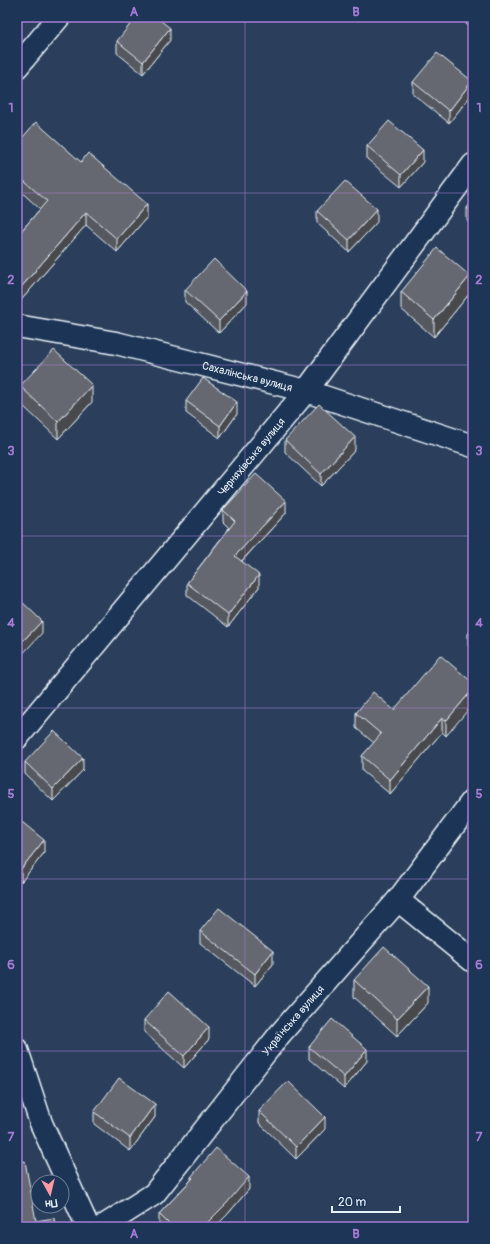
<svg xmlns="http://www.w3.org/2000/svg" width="490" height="1244" viewBox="0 0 490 1244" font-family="Pangolin,sans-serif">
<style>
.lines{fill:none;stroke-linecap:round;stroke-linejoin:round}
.minor-casing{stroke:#e8f1f8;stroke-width:25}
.minor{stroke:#1d3557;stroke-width:22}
.wall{fill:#57595f;stroke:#e8f1f8}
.shaded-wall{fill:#47484e;stroke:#e8f1f8}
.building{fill:#65676f;stroke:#e8f1f8}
.grid{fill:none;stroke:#a77bd6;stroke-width:1;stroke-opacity:0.55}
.labels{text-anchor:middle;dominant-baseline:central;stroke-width:3;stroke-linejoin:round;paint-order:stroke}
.street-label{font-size:11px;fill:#e8f1f8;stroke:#1d3557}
.neatline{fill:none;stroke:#a77bd6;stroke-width:1.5}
.grid-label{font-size:13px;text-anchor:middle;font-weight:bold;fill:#a77bd6}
</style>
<rect width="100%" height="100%" fill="#2b3f5c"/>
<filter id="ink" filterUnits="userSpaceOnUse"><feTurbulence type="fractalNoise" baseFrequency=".025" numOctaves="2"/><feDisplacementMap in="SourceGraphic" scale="8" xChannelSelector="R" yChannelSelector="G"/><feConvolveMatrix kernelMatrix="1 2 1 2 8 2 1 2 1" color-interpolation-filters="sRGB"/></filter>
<g filter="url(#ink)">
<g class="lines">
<g class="minor-casing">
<g id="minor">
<polyline points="17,67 59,17"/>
<path id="s1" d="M17,326L116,343L306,391L473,446"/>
<path id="s2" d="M17,738L306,391L473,165"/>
<polyline points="398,900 473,961"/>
<polyline points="17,1050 41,1123 88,1227"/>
<path id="s3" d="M102,1227L154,1194L280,1034L398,900L473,800"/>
</g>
</g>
<use href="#minor" class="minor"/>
</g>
<g class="wall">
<polygon points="466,17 473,17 473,30 466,24"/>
<polygon points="170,40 143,74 117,53 117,41"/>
<polygon points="413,82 472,94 449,123 413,94"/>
<polygon points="17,144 81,162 147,217 117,252 86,225 17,305 17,236 40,209 17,188"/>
<polygon points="367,146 423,162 401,187 367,159"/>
<polygon points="473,201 473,226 467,221 467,208"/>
<polygon points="317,211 377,222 349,252 317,223"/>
<polygon points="185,290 247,303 219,333 185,302"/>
<polygon points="401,292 470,293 434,337 401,309"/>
<polygon points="20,386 92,402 58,439 20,403"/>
<polygon points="186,401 237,414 220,438 186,413"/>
<polygon points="285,440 355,450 321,486 285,452"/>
<polygon points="223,510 286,513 242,561 259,587 228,627 187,595 187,583 229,528 223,522"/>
<polygon points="473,628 473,650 468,646 468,634"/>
<polygon points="473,683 446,736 442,732 390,794 362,771 362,756 374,743 356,728 356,713 394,710"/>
<polygon points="25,762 83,770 53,801 25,774"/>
<polygon points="17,818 44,853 21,882 17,879"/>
<polygon points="200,931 273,964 255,986 200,943"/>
<polygon points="354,980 428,1003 397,1036 354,997"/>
<polygon points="144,1020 209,1039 184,1068 144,1032"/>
<polygon points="309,1047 367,1061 344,1089 309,1059"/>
<polygon points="259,1111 325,1129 296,1159 259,1123"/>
<polygon points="94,1112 155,1117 130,1151 94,1124"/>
<polygon points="191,1177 249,1189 227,1215 215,1227 160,1227 159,1226 159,1214 191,1180"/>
</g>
<g class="shaded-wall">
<polygon points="170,28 170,40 143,74 143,62"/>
<polygon points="472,81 472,94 449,123 449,111"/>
<polygon points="423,150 423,162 401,187 401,175"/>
<polygon points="147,204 147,217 117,252 117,239"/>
<polygon points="377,209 377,222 349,252 349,240"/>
<polygon points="86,212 86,225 17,305 17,292"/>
<polygon points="470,276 470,293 434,337 434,320"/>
<polygon points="247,291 247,303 219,333 219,321"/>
<polygon points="92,385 92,402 58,439 58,422"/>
<polygon points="237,402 237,414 220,438 220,426"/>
<polygon points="355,437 355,450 321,486 321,474"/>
<polygon points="286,501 286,513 235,568 235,556"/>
<polygon points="259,575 259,587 228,627 228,615"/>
<polygon points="42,621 42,633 17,660 17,647"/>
<polygon points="473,689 473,704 446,736 446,721"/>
<polygon points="442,718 442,732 390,794 390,780"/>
<polygon points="83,758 83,770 53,801 53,789"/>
<polygon points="44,840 44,853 21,882 21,869"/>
<polygon points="273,951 273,964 255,986 255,974"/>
<polygon points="428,986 428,1003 397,1036 397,1019"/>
<polygon points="209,1027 209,1039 184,1068 184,1056"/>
<polygon points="367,1049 367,1061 344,1089 344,1077"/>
<polygon points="155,1104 155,1117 130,1151 130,1138"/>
<polygon points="325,1117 325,1129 296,1159 296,1147"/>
<polygon points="249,1177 249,1189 227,1215 215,1227 203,1227"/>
</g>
<g class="building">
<polygon points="136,17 156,17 170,28 143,62 117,41"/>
<polygon points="437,53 472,81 449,111 413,82"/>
<polygon points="389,121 423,150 401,175 367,146"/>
<polygon points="36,122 81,162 88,153 147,204 117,239 86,212 17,292 17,236 47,201 17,175 17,144"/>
<polygon points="345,181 377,209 349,240 317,211"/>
<polygon points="473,201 473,213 467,208"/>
<polygon points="437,248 470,276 434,320 401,292"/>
<polygon points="214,259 247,291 219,321 185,290"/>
<polygon points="54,350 92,385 58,422 20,386"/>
<polygon points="203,378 237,402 220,426 186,401"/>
<polygon points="319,404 355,437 321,474 285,440"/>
<polygon points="256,474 286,501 235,556 259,575 228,615 187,583 235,521 223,510"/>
<polygon points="17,597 42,621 17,647"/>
<polygon points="473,628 473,637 468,634"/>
<polygon points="440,655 473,683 473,689 446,721 442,718 390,780 362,756 381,734 356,713 373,692 394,710"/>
<polygon points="54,731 83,758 53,789 25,762"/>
<polygon points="17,818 44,840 21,869 17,866"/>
<polygon points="219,908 273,951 255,974 200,931"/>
<polygon points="384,947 428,986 397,1019 354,980"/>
<polygon points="169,991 209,1027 184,1056 144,1020"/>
<polygon points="332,1019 367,1049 344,1077 309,1047"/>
<polygon points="119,1078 155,1104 130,1138 94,1112"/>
<polygon points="288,1081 325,1117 296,1147 259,1111"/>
<polygon points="216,1148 249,1177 227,1203 203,1227 172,1227 159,1214 193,1178 191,1177"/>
<polygon points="25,1161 36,1221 54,1218 55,1227 17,1227 17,1163"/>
</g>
</g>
<path class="grid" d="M245,17V1227M17,193H473M17,365H473M17,536H473M17,708H473M17,879H473M17,1051H473"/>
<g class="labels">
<g class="street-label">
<text stroke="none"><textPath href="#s1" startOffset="236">Сахалінська вулиця</textPath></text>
<text stroke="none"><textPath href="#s2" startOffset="366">Черняхівська вулиця</textPath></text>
<text stroke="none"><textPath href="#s3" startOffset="284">Українська вулиця</textPath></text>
</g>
</g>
<rect width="490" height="1244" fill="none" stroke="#1d3557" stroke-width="44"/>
<g transform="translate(50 1194) rotate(172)"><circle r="19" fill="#1d3557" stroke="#6e8097"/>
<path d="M0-3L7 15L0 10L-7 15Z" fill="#ff9aa2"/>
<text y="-6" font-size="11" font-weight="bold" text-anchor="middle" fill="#e8f1f8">Пн</text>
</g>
<path d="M332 1206v6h68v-6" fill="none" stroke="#e8f1f8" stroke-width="2"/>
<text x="338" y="1206" font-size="12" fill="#e8f1f8" stroke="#1d3557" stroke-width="3" paint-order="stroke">20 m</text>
<rect x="22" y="22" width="446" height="1200" class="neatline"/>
<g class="grid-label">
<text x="134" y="16">A</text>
<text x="356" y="16">B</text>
<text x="11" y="112">1</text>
<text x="479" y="112">1</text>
<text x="11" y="284">2</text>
<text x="479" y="284">2</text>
<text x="11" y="455">3</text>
<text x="479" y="455">3</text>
<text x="11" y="627">4</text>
<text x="479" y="627">4</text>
<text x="11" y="798">5</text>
<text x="479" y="798">5</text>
<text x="11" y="969">6</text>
<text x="479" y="969">6</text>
<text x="11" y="1141">7</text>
<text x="479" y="1141">7</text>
<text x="134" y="1238">A</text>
<text x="356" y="1238">B</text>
</g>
</svg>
